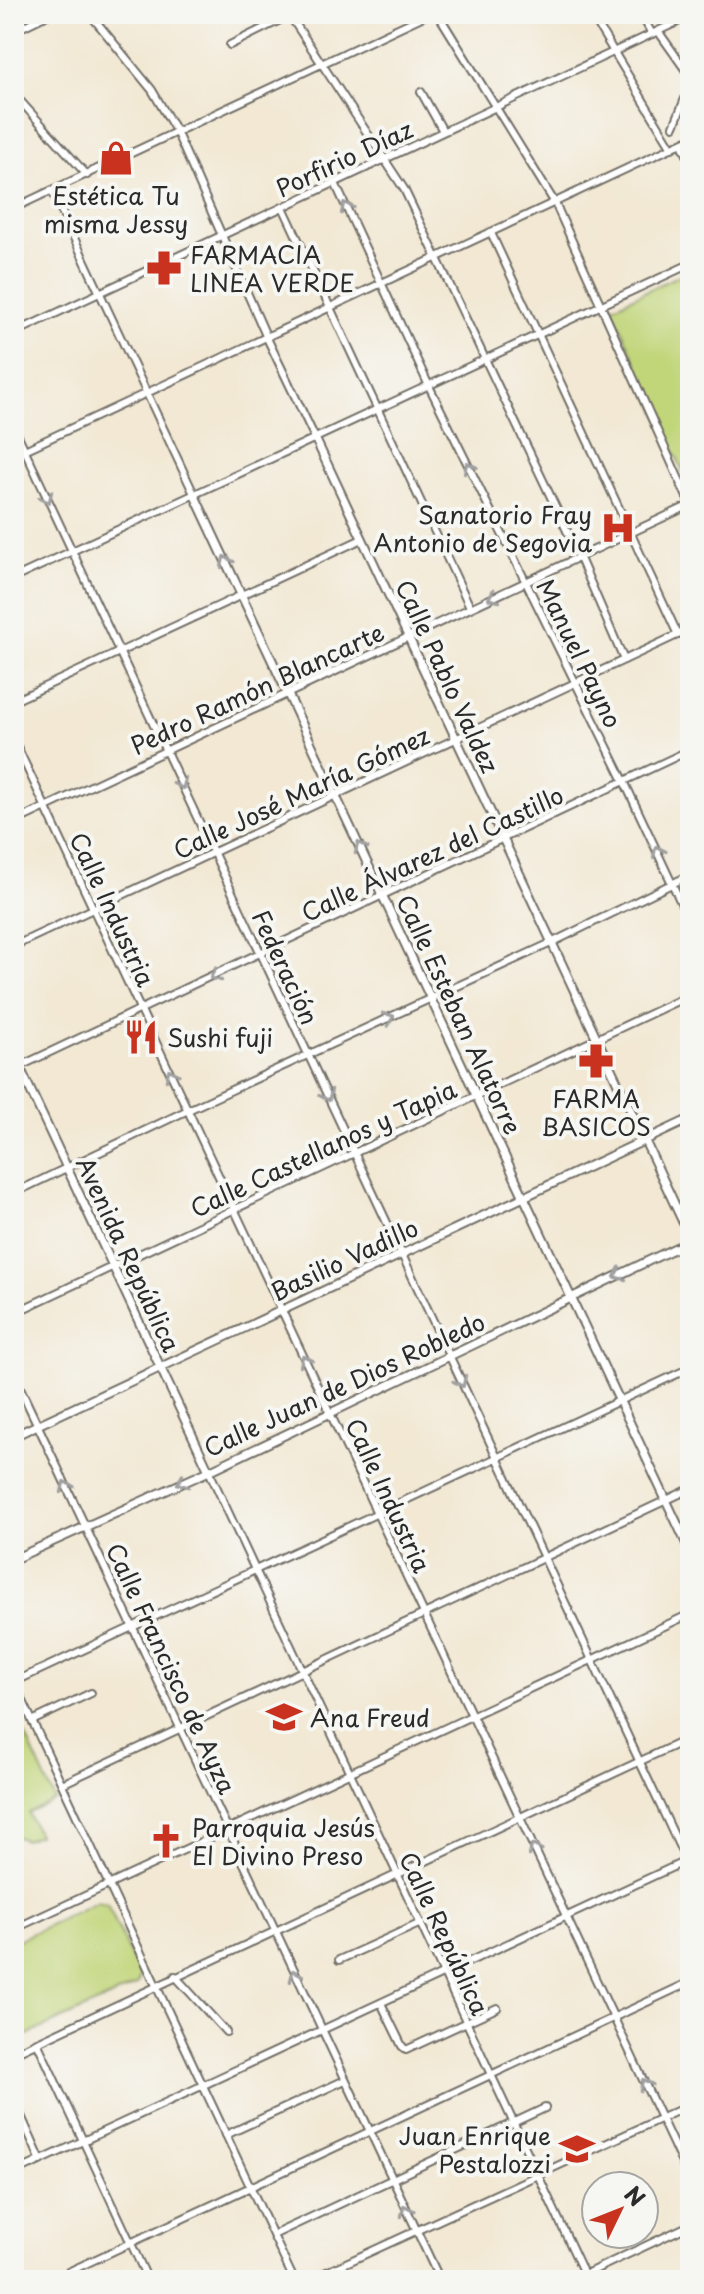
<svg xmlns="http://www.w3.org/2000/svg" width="704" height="2294" viewBox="0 0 704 2294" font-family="'Playpen Sans',sans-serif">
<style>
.pitch{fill:#c1d579;stroke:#768052;stroke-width:2}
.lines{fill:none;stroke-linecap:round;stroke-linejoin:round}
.minor-casing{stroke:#716d66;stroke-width:10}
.tertiary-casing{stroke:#716d66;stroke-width:11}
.minor{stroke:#fff;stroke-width:6}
.tertiary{stroke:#fff;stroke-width:7}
.oneway{stroke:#a0a0a0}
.labels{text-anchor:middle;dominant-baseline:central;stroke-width:8;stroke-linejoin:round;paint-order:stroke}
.street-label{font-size:24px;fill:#2b2b2b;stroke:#f6f6f2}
.poi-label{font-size:24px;fill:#2b2b2b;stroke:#f6f6f2;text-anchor:start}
</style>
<rect width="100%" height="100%" fill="#f6f6f2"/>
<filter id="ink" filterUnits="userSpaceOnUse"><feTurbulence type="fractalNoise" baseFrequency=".0125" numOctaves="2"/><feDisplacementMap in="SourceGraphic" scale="16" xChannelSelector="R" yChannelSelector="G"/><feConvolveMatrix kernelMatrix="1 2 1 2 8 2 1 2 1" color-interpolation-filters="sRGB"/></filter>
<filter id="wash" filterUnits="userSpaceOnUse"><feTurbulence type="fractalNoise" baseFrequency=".006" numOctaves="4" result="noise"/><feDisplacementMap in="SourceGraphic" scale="32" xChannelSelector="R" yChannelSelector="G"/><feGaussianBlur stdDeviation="1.8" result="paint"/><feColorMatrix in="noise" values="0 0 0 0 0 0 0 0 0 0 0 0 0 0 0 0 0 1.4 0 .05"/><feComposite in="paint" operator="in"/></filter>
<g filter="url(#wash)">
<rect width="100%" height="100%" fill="#f2e8d3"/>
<g class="pitch">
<polygon points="690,270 690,488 612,307"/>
<polygon points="14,1710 55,1800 28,1813 38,1835 25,1840 14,1836"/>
<polygon points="96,1902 107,1904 140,1976 137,1985 14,2041 14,1942"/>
</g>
</g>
<g filter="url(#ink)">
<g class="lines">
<g class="minor-casing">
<g id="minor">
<polyline points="90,14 152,90 176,131 267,338 315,438"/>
<polyline points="289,14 404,189 579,556 624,660"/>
<polyline points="438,14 555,203 690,504"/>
<polyline points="591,14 672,148"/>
<polyline points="641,14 652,34"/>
<polyline points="14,31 49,14"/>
<polyline points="658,31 687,72 690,82"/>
<polyline points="230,45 290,15"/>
<polyline points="421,92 443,131"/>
<polyline points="14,94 87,175"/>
<polyline points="674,126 690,86"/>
<polyline points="682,144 690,161"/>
<polyline points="335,183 429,386 624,781 690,922"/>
<polyline points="52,191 194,494"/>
<polyline points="283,207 470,607"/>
<polyline points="14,208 428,14"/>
<polyline points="491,233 678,635"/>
<polyline points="14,333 690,16"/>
<polyline points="14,427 690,1869"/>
<polyline points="14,455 690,139"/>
<polyline points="14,578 690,264"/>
<polyline points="14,701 362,539"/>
<polyline points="14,740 690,2180"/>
<polyline points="14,822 690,505"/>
<polyline points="14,946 690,629"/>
<polyline points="14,1069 690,750"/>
<polyline points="14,1193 188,1110 551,943 690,875"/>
<polyline points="14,1313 690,995"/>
<polyline points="14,1375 440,2280"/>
<polyline points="209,1471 587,2280"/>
<polyline points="14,1682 690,1368"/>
<polyline points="14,1682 294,2280"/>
<polyline points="32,1721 91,1693"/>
<polyline points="62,1784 690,1489"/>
<polyline points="14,1929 690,1614"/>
<polyline points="339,1960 421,1923"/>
<polyline points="175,1976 226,2032"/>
<polyline points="381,2003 402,2046 406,2050 497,2008"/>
<polyline points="37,2042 148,2280"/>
<polyline points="14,2053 690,1738"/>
<polyline points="14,2100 41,2161"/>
<polyline points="226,2135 345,2080"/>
<polyline points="14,2173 690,1859"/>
<polyline points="273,2235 545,2108"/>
<polyline points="51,2280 690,1982"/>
<polyline points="309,2280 690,2105"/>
<polyline points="573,2280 690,2225"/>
</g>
</g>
<g class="tertiary-casing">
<g id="tertiary">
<polyline points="315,438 690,1237"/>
<polyline points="194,494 690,1551"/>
<polyline points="14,1055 209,1471"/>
<polyline points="14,1436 690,1119"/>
<polyline points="14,1559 209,1471 690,1241"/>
</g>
</g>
<use href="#minor" class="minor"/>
<use href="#tertiary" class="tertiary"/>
</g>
<defs><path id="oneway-chevron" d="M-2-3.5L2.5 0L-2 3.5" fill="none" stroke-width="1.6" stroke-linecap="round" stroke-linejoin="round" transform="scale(2)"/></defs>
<g class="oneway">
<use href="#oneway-chevron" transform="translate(346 207) rotate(-116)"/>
<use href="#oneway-chevron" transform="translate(469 467) rotate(-116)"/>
<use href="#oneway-chevron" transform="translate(47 498) rotate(65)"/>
<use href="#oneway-chevron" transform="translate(226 561) rotate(-115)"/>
<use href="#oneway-chevron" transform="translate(493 597) rotate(155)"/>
<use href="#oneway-chevron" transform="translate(181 784) rotate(65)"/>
<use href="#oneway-chevron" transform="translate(360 847) rotate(-115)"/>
<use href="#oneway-chevron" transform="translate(658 851) rotate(-116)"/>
<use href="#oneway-chevron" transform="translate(215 976) rotate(155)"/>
<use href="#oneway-chevron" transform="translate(389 1018) rotate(-24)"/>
<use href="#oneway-chevron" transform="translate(171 1074) rotate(-115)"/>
<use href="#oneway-chevron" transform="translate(327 1096) rotate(65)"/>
<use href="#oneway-chevron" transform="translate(619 1275) rotate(155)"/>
<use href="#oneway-chevron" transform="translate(305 1360) rotate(-115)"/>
<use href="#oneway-chevron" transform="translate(461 1382) rotate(65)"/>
<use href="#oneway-chevron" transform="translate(182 1482) rotate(156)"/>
<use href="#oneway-chevron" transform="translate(66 1486) rotate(-115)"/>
<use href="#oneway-chevron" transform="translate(534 1849) rotate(-115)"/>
<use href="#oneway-chevron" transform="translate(295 1975) rotate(-114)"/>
<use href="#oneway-chevron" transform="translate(645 2084) rotate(-115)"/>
<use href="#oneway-chevron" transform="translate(406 2210) rotate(-115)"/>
</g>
</g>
<defs>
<g id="shop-bare" transform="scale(2.76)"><path d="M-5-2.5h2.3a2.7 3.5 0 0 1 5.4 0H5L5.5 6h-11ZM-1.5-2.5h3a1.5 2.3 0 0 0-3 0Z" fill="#c8321e" stroke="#f6f6f2" stroke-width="2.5" paint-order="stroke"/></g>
<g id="pharmacy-bare" transform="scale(2.76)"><path d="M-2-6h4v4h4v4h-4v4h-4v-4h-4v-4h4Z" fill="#c8321e" stroke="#f6f6f2" stroke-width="2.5" paint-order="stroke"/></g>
<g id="hospital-bare" transform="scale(2.76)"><path d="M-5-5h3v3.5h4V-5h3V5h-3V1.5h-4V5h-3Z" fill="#c8321e" stroke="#f6f6f2" stroke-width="2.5" paint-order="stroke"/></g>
<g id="restaurant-bare" transform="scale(2.76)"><path d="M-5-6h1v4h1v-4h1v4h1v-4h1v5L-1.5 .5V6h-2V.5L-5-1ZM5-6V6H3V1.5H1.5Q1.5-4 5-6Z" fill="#c8321e" stroke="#f6f6f2" stroke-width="2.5" paint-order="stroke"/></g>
<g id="school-bare" transform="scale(2.76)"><path d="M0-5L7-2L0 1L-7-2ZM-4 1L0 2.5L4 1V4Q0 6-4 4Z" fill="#c8321e" stroke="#f6f6f2" stroke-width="2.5" paint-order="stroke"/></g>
<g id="church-bare" transform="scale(2.76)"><path d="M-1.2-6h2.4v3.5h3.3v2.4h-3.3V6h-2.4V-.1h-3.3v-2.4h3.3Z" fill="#c8321e" stroke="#f6f6f2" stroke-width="2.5" paint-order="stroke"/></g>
</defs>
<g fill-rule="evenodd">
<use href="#shop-bare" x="116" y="158"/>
<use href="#pharmacy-bare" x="164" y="268"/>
<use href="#hospital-bare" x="618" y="528"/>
<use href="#restaurant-bare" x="141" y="1037"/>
<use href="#pharmacy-bare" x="596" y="1061"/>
<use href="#school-bare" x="284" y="1717"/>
<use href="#church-bare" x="166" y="1841"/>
<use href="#school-bare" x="577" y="2149"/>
</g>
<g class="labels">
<g class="street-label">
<text transform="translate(344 158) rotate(-25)">Porfirio Díaz</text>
<text transform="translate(580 653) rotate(64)">Manuel Payno</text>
<text transform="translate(448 676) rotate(65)">Calle Pablo Valdez</text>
<text transform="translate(257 688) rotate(-25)">Pedro Ramón Blancarte</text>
<text transform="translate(301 792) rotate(-25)">Calle José María Gómez</text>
<text transform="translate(432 853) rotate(-25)">Calle Álvarez del Castillo</text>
<text transform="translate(113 909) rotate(65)">Calle Industria</text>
<text transform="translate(286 967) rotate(65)">Federación</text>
<text transform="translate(460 1014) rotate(65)">Calle Esteban Alatorre</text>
<text transform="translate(323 1148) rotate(-25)">Calle Castellanos y Tapia</text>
<text transform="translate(129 1254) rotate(65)">Avenida República</text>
<text transform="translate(344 1259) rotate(-25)">Basilio Vadillo</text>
<text transform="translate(344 1384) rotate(-25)">Calle Juan de Dios Robledo</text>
<text transform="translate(389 1495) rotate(65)">Calle Industria</text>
<text transform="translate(172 1668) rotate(65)">Calle Francisco de Ayza</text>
<text transform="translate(445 1933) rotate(65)">Calle República</text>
</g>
<g class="poi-label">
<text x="116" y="195" text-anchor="middle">Estética Tu<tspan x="116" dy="28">misma Jessy</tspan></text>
<text x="190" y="254">FARMACIA<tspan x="190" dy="28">LINEA VERDE</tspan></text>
<text x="592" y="514" text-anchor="end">Sanatorio Fray<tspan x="592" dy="28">Antonio de Segovia</tspan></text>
<text x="167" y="1037">Sushi fuji</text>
<text x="596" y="1098" text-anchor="middle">FARMA<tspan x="596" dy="28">BASICOS</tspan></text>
<text x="310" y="1717">Ana Freud</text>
<text x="192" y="1827">Parroquia Jesús<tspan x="192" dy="28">El Divino Preso</tspan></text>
<text x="551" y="2135" text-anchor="end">Juan Enrique<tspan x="551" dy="28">Pestalozzi</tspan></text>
</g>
</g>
<rect width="704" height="2294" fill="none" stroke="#f6f6f2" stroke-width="48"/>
<g transform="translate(620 2210) rotate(47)"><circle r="38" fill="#f6f6f2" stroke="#a5a5a2" stroke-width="2"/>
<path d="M0-6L14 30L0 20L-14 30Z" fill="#c8321e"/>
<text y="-12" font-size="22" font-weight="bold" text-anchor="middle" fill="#2b2b2b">N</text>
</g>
</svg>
